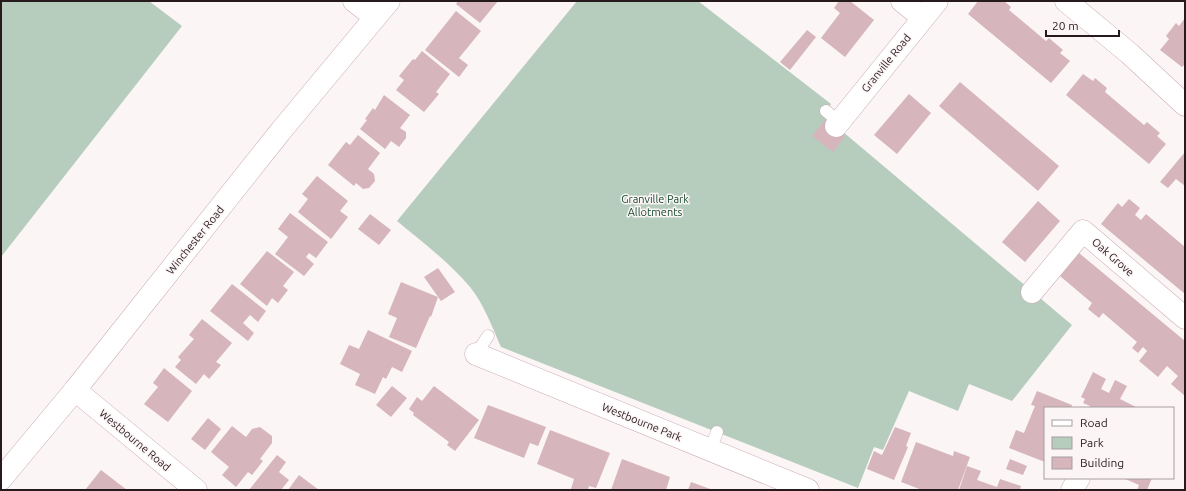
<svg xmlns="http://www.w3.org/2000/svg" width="1186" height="491" viewBox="0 0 1186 491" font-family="Ubuntu,sans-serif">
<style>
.green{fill:#b6cdbe}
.building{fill:#d6b5bd}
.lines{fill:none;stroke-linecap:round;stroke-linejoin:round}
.lane-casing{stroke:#ccabb3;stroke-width:13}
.street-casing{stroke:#ccabb3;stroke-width:23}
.secondary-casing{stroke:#ccabb3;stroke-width:23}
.lane{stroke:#fff;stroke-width:12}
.street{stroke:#fff;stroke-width:22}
.secondary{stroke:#fff;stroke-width:22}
.labels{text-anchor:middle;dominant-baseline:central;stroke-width:3;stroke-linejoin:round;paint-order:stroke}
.street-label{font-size:11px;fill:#261a1d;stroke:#fcf5f6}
.park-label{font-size:11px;fill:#15492e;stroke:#fcf5f6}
</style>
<rect width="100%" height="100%" fill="#fcf5f6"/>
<g class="green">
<polygon points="1,1 149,1 182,26 1,257"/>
<path d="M577,1H698L831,104L823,115L1072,325L1012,401L969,384L958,411L909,391L883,450L874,447L858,488L501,347C492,327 484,304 470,287C449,262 422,242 397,221Z"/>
</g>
<g class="building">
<polygon points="458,1 498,1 480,23 456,4"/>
<polygon points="839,1 850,1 874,20 845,57 821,38 840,13 834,8"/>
<polygon points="978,1 1004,1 1011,7 1009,10 1046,41 1049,38 1063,50 1060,53 1070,61 1051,83 968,14"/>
<polygon points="456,11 481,31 459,58 468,65 459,77 425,50"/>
<polygon points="1185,18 1185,64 1182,67 1160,50 1169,39 1166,36 1176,23 1179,26"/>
<polygon points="807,30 816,37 790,70 780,62"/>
<polygon points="422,51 450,74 436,92 439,94 424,112 396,90 404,80 399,76 413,59 415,60"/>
<polygon points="1083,74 1093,81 1095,78 1107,88 1105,92 1144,125 1147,122 1160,133 1157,136 1166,144 1149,164 1066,95"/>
<polygon points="960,82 1059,166 1038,191 939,106"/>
<polygon points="909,94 931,113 897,154 874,135"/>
<polygon points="384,95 410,115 400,128 406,132 406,138 399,147 391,141 385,149 360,129 367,120 365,119 373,108 375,110"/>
<polygon points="825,120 845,136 833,152 812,136"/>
<polygon points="358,135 380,153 368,169 374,174 375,181 369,188 363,189 356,183 354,186 328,165 346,142 350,145"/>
<polygon points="1185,152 1185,186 1176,179 1168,188 1160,182"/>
<polygon points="317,176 348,201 340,211 348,217 331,239 298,212 308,199 302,194"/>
<polygon points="1129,199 1140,208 1135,215 1141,220 1146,214 1185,247 1185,294 1101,224 1118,203 1122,207"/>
<polygon points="1038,201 1060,221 1025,262 1002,242"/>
<polygon points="290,213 328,242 316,258 309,253 306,257 314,264 304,276 275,254 288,237 278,229"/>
<polygon points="370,214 391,230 379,245 358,229"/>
<polygon points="267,251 294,272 283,286 288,290 278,303 272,298 267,306 240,284"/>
<polygon points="1079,253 1185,341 1185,396 1171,384 1178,376 1167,366 1158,377 1139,361 1147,351 1143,347 1138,353 1132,348 1137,342 1103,313 1099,318 1088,309 1092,303 1060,276"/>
<polygon points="438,268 455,292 441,301 424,277"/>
<polygon points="401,282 438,297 431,317 430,316 416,348 389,337 397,318 388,314"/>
<polygon points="232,284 266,311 258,322 250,315 243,323 254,333 248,341 210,311"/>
<polygon points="202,319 232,343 216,362 221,365 209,379 204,374 196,384 175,367 181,360 178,357 194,339 189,335"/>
<polygon points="368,330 412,351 402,372 392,367 386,379 383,377 375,394 355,385 360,374 340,364 349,345 359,349"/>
<polygon points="164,368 192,391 168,422 144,404 158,387 153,383"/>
<polygon points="1093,372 1106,379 1101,389 1109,393 1115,380 1127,386 1120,399 1138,408 1089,408 1090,406 1083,403 1085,399 1081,397"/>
<polygon points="392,386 407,398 391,417 376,405"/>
<polygon points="434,386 479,420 455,451 447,445 449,442 413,415 414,413 409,409 417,397 422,401"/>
<polygon points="1037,391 1072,405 1071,408 1045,408 1045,462 1009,448 1016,430 1024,433 1035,406 1031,405"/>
<polygon points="488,405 546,427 538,446 530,443 524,458 474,438"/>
<polygon points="208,418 221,429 205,450 191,439"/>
<polygon points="232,426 246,437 252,429 260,427 272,436 272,443 260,459 263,461 252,475 248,472 236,487 222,475 229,467 211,452"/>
<polygon points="895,427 911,433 906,446 908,447 894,480 867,469 874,451 882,455"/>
<polygon points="550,430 610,453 596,488 589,486 588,490 571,489 574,479 537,464"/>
<polygon points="916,442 953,456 954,451 970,457 958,490 922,490 901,482"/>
<polygon points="277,455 286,462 279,472 289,480 281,490 249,490"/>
<polygon points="622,459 670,477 666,490 611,490"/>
<polygon points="1010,459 1027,466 1023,475 1006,469"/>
<polygon points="967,466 981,471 977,480 997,487 1000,479 1021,486 1020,490 959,490"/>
<polygon points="101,470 127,490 85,490"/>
<polygon points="299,475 319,490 288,490"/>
<polygon points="1123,478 1152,478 1147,490 1137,490 1139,485"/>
<polygon points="691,482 713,490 688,490"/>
</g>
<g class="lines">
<g class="lane-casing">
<g id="lane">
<polyline points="826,111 839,122"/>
<polyline points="476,354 488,336"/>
<polyline points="710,450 717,432"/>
</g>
</g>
<g class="street-casing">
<g id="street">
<polyline points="354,1 375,17"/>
<polyline points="902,1 923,18"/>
<polyline points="1066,1 1130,54 1185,105"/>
<polyline points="836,126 937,1"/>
<polyline points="1032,292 1083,231 1185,318"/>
<polyline points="476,354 808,490"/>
<polyline points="75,390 196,490"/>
<polyline points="1072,490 1079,478"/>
</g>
</g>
<g class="secondary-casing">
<polyline id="secondary" points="1,479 75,390 280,132 389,1"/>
</g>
<use href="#lane" class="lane"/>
<use href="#street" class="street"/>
<use href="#secondary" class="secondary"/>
</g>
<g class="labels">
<g class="street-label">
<text transform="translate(886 63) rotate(-51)">Granville Road</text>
<text transform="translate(195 240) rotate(-51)">Winchester Road</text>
<text transform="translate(1113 257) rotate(41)">Oak Grove</text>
<text transform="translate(642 422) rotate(22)">Westbourne Park</text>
<text transform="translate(135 440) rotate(40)">Westbourne Road</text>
</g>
<g class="park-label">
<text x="655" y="199">Granville Park<tspan x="655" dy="13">Allotments</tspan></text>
</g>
</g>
<rect width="1186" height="491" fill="none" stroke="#261a1d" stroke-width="4"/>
<rect x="1044" y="407" width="130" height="72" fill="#fcf5f6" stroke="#a69d9f"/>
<rect x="1052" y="420" width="20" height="6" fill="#ffffff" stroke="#a69d9f"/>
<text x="1080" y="427" font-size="12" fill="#261a1d">Road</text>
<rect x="1052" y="437" width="20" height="12" fill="#b6cdbe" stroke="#a69d9f"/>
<text x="1080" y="447" font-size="12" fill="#261a1d">Park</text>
<rect x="1052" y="457" width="20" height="12" fill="#d6b5bd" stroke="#a69d9f"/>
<text x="1080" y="467" font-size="12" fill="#261a1d">Building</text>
<path d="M1046 30v6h73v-6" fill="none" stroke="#261a1d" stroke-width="2"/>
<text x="1052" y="30" font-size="12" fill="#261a1d" stroke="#fcf5f6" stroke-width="3" paint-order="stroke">20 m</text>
</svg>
